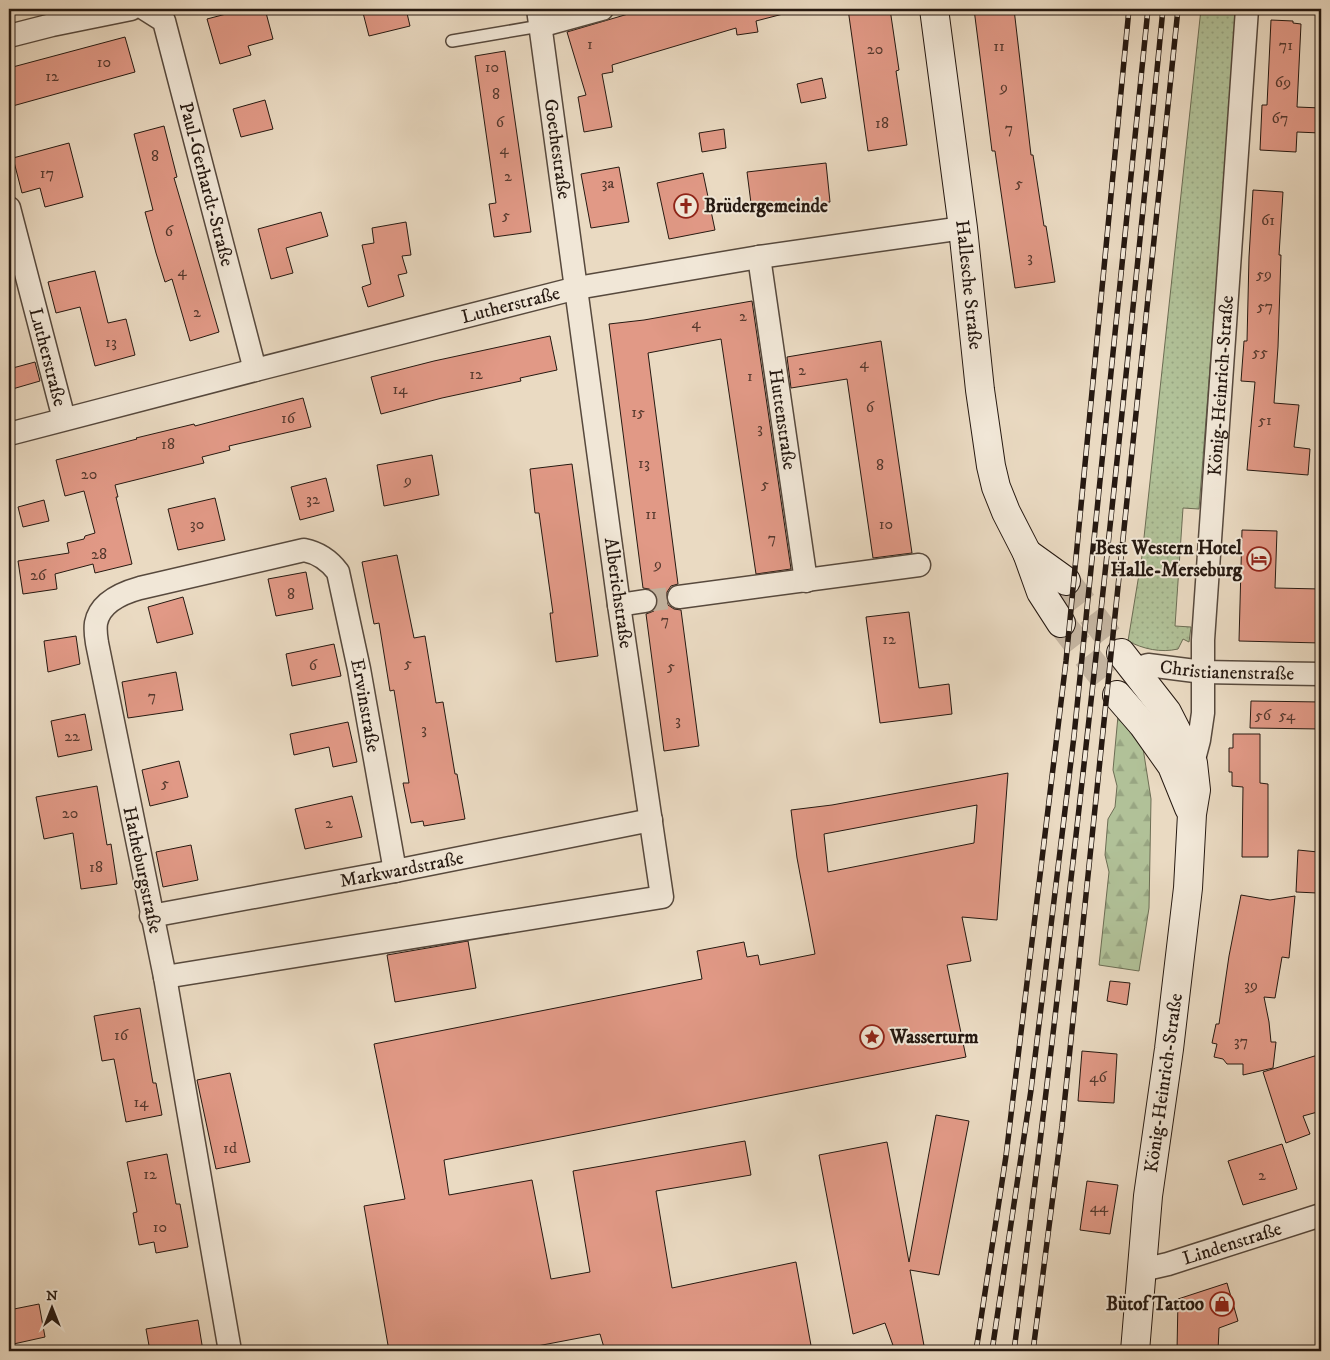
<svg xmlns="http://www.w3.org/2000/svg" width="1330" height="1360" viewBox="0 0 1330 1360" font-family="'IM FELL DW Pica',serif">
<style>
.grass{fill:url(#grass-dots);stroke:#6c6d54}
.forest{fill:url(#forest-firs);stroke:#6c6d54}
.building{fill:#e19986;stroke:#261911;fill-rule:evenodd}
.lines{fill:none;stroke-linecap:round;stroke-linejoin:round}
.street-tunnel{stroke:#c3b39f;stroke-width:22;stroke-dasharray:22 11;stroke-linecap:butt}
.secondary-tunnel{stroke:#c3b39f;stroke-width:28;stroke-dasharray:28 14;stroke-linecap:butt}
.lane-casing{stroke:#57493d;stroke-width:14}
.street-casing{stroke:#57493d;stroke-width:25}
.secondary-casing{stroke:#261911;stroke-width:30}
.lane{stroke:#f1e7d7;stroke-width:11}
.street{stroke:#f1e7d7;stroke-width:22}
.secondary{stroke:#f1e7d7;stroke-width:28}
.rail-casing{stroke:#261911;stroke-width:5.5}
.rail{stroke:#f1e7d7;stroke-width:4;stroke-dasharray:11;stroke-linecap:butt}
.labels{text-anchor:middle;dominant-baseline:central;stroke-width:4;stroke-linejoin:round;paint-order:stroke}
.number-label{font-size:16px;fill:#55392e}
.street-label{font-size:19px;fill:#261911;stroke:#f1e7d7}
.poi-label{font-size:19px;font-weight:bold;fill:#261911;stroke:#f1e7d7;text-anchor:start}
</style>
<defs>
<pattern id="grass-dots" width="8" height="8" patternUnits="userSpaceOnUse" patternTransform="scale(1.25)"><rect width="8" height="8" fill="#b1c198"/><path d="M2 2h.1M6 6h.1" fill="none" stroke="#98a582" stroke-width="1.8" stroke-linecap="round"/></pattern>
<pattern id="forest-firs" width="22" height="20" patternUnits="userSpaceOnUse" patternTransform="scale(1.25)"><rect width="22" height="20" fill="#b1c198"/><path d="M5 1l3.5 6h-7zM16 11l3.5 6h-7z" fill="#98a582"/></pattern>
</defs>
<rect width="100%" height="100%" fill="#eadac2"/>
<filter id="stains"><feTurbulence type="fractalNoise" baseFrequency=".004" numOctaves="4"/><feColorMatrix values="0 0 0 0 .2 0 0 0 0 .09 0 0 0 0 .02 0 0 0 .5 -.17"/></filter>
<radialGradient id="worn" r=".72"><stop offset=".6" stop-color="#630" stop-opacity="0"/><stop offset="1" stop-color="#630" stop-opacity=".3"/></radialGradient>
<path class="grass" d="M1201,9H1238L1199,509L1183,508L1175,626L1191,627L1189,642L1183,639L1178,649C1161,653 1143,649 1128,641L1142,556Z"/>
<polygon class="forest" points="1118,716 1143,748 1151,799 1149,908 1139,971 1099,965 1109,872 1105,855 1108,819 1115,807 1117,786 1113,770"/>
<g class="building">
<polygon points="245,9 265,9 273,39 248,46 251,55 220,64 207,19"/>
<polygon points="362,9 406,9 410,26 369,36"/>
<polygon points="645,9 782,9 783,14 756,21 758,32 737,35 736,28 612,65 613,72 602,74 612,127 584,132 578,97 586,95 567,32"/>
<polygon points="848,9 890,9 899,70 896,71 907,145 868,151"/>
<polygon points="974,9 1014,9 1031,155 1033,155 1044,226 1046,226 1055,282 1015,288 995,151 992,151"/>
<polygon points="1271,20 1293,21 1293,23 1301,24 1297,107 1321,108 1320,133 1297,132 1296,152 1260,150 1262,105 1267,105"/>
<polygon points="125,37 135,72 9,107 9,68"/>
<polygon points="505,51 531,232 494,237 489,204 496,203 475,56"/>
<polygon points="822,78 826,98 801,103 797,84"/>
<polygon points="265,100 273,129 241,137 233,109"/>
<polygon points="164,126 177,177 174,178 219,332 190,341 172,279 165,282 156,253 145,212 153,210 134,134"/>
<polygon points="724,129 726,148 702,152 699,133"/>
<polygon points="69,143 83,197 45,207 40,188 22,193 13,158"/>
<polygon points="826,163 830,202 752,211 747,172"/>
<polygon points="619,167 629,222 591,228 581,174"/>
<polygon points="703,173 715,230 669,239 657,183"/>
<polygon points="1253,190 1283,192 1279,255 1281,255 1278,347 1274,403 1299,405 1294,447 1310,449 1308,475 1247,470 1255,382 1241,381 1244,341 1247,341 1249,257"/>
<polygon points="321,212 328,236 286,248 293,273 271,279 258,229"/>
<polygon points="406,222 411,255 402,256 407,273 398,275 404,296 368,307 362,287 371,284 362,245 374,243 372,228"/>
<polygon points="95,271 108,323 126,319 135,355 95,366 80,307 56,313 48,282"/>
<polygon points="752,301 791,569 756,574 721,339 648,353 678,584 671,586 667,592 666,599 668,605 674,609 681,610 699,746 664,751 646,614 654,611 657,606 658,599 655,592 649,589 643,588 609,324 644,320"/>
<polygon points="550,336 557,370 520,378 521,381 442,398 381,414 371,377 434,361"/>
<polygon points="881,341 912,553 873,558 847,379 791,388 787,357"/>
<polygon points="35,362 40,381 9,390 9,369"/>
<polygon points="303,398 311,427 229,446 230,450 202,457 204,463 115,485 118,497 116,497 132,564 95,573 93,564 55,574 57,589 23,594 18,561 69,553 67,543 84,539 85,536 95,533 84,491 65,496 56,460 137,439 136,438 194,424 195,426"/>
<polygon points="432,455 439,495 384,506 377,465"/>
<polygon points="572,464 598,656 556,662 550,613 553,613 539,513 535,513 530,469"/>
<polygon points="326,478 334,511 300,520 291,487"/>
<polygon points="215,498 225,540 178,550 168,509"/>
<polygon points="44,500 49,521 23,527 18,507"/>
<polygon points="1242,530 1277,531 1275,588 1321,589 1321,643 1239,641"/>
<polygon points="397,555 414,638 425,636 436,703 443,702 455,774 457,774 465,819 424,826 423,821 411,823 403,783 409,783 394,690 390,691 379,623 374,624 362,562"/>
<polygon points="306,572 313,609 276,616 268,579"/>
<polygon points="183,597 193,634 157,643 148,607"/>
<polygon points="909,612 919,688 949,684 952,714 880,723 866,617"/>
<polygon points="76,636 80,664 48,672 44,641"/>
<polygon points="334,644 341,676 292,686 286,654"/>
<polygon points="176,672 183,710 128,718 122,682"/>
<polygon points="1251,701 1321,702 1321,729 1250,728"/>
<polygon points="85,714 92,750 58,757 51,721"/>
<polygon points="348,722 357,762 333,767 329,747 294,755 290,734"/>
<polygon points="1233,734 1260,734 1260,783 1268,784 1268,857 1242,857 1243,787 1232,786 1232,772 1229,772 1229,748 1233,748"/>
<polygon points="179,761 188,797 150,806 142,770"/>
<path d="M1008,773L997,920L962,917L971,961L947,965L966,1057L444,1160L449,1195L532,1180L551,1279L590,1272L573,1171L745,1141L751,1175L656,1191L672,1288L796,1262L812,1351H605L600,1334L511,1351H389L364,1206L405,1199L374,1044L702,979L697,951L744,942L747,957L758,955L760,965L815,954L797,858L791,810L832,805ZM977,805L974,843L828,872L824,834Z"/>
<polygon points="97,786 107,845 111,844 117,884 81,889 73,833 44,839 36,797"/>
<polygon points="352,796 362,837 305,849 295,809"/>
<polygon points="191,845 198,880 163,887 156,852"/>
<polygon points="1298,850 1318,852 1317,893 1296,892"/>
<polygon points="1241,895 1270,900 1295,896 1289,958 1282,957 1275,998 1264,997 1269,1022 1271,1042 1276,1042 1273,1068 1243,1075 1243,1064 1227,1064 1223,1059 1214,1057 1217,1044 1212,1043 1216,1024 1219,1024 1229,956"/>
<polygon points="468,941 476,988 395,1002 387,955"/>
<polygon points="1110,981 1130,983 1127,1005 1107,1001"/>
<polygon points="140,1008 153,1083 156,1083 162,1115 126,1122 114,1059 102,1061 94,1016"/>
<polygon points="1082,1051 1117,1054 1114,1103 1078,1101"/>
<polygon points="1321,1054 1321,1111 1303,1116 1310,1134 1286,1143 1263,1072"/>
<polygon points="230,1073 250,1162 216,1169 197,1080"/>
<polygon points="936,1115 969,1121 939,1275 910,1270 925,1351 895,1351 885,1323 853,1334 819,1155 887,1142 909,1262"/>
<polygon points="1282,1144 1297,1189 1243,1205 1228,1161"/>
<polygon points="167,1154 176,1204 180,1204 188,1247 156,1253 154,1242 139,1245 133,1213 137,1212 127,1162"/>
<polygon points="1087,1181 1118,1185 1110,1234 1080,1230"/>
<polygon points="1227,1283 1238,1321 1219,1328 1218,1351 1177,1351 1178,1299"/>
<polygon points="39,1304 45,1337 9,1345 9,1310"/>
<polygon points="198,1320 203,1351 150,1351 146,1329"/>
</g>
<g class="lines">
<polyline class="street-tunnel" points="645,601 679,597"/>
<g class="secondary-tunnel">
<polyline points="1066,581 1121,653"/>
<polyline points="1061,623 1117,695"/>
</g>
<g class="lane-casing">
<polyline id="lane" points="452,41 540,26"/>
</g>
<g class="street-casing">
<g id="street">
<path id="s1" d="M145,9L164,21L255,370"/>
<polyline points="540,26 602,9"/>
<polyline points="9,36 52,25 131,9"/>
<path id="s2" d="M9,208L64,419"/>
<path id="s3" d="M759,257L806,581"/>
<path id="s4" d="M9,434L255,370L577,288L759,257L963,228"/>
<polyline points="679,597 919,565"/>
<polyline points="619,605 645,601"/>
<path id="s5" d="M1134,669L1148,665L1203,672L1321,674"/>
<path id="s6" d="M1193,763L1199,740L1203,713V640L1247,9"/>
<path id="s7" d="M151,916L395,871L651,820"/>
<polyline points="165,977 662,897 619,605 538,9"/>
<path id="s8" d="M1142,1270L1168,1264L1321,1215"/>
<path id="s9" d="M230,1351L165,977L97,643C96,637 95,630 96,623C100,602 122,593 140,588L304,550C319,553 329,560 338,572L359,669L395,871"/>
</g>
</g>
<g class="secondary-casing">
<g id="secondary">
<path id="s10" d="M934,9L963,228L980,390L991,466L996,487L1006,512L1027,553L1041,592L1061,623"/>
<polyline points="1027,553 1066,581"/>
<polyline points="1121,653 1167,712 1193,763 1196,790 1192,814 1188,888 1169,1049 1148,1196 1135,1351"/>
<polyline points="1117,695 1143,725 1172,766 1189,808"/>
</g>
</g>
<use href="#lane" class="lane"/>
<use href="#street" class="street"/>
<use href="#secondary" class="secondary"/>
<g class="rail-casing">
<g id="rail">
<polyline points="976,1351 1006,1156 1066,661 1129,9"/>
<polyline points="992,1351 1031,1090 1074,736 1148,9"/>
<path d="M1014,1351C1071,905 1119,457 1163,9"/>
<polyline points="1033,1351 1062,1126 1178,9"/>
</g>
</g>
<use href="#rail" class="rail"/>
</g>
<defs>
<g id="church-ring" transform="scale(1.25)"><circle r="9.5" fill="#f1e7d7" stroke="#8f2418" stroke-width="1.5"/><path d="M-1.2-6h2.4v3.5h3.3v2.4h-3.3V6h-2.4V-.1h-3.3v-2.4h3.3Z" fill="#8f2418"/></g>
<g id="hotel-ring" transform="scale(1.25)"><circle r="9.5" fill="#f1e7d7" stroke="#8f2418" stroke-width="1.5"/><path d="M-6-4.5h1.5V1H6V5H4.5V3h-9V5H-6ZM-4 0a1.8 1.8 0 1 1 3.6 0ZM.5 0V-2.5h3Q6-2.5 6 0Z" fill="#8f2418"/></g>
<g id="sight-ring" transform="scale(1.25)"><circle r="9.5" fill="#f1e7d7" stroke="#8f2418" stroke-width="1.5"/><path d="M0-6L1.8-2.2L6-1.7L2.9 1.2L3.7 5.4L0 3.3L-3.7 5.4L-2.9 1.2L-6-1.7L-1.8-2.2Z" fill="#8f2418"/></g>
<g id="shop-ring" transform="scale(1.25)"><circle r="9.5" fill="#f1e7d7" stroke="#8f2418" stroke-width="1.5"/><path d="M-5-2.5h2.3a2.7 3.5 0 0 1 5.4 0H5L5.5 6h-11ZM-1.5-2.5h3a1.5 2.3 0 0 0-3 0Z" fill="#8f2418"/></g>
</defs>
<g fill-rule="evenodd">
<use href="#church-ring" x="686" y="206"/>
<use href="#hotel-ring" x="1259" y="559"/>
<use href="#sight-ring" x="872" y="1037"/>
<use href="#shop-ring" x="1222" y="1304"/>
</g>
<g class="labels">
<g class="number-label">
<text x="590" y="44">1</text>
<text x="1286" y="45">71</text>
<text x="999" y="46">11</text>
<text x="875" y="49">20</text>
<text x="104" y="62">10</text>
<text x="492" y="67">10</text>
<text x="52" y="76">12</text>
<text x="1283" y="82">69</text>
<text x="1004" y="87">9</text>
<text x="496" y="94">8</text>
<text x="1280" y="118">67</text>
<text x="500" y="122">6</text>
<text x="882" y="123">18</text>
<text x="1009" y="128">7</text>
<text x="504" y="149">4</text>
<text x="155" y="156">8</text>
<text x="47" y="173">17</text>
<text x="508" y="176">2</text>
<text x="608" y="183">3a</text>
<text x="1019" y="183">5</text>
<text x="506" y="215">5</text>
<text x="1268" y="220">61</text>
<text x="169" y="231">6</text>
<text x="1030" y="257">3</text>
<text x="182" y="271">4</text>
<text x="1264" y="274">59</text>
<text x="1265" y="306">57</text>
<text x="197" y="312">2</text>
<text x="743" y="316">2</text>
<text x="696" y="323">4</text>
<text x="111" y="342">13</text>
<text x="1260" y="352">55</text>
<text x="864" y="363">4</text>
<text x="802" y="370">2</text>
<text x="476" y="374">12</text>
<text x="750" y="376">1</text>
<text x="400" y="389">14</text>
<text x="870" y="407">6</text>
<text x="638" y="412">15</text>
<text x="288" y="418">16</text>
<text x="1265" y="420">51</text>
<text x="760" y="428">3</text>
<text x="168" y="444">18</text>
<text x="644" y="463">13</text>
<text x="880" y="465">8</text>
<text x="89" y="474">20</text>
<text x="408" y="480">9</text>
<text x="765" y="484">5</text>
<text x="313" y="499">32</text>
<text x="651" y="514">11</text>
<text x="197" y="524">30</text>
<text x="886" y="524">10</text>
<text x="772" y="538">7</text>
<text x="99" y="554">28</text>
<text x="658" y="564">9</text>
<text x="38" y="575">26</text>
<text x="291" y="594">8</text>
<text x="665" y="620">7</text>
<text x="889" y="639">12</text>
<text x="408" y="663">5</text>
<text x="313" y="665">6</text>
<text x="671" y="666">5</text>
<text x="152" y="696">7</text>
<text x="1263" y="715">56</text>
<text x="1287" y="715">54</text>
<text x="678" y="720">3</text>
<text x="424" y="729">3</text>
<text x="72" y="736">22</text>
<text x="165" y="783">5</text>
<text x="70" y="813">20</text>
<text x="329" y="823">2</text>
<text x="96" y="867">18</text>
<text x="1251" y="985">39</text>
<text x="121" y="1035">16</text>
<text x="1241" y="1041">37</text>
<text x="1098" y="1077">46</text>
<text x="141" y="1102">14</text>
<text x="230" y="1148">1d</text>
<text x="150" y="1174">12</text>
<text x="1262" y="1175">2</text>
<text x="1099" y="1207">44</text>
<text x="160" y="1227">10</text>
</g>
<g class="street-label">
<text transform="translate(557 149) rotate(82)">Goethestraße</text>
<text stroke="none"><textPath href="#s1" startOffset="191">Paul-Gerhardt-Straße</textPath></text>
<text stroke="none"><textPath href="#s10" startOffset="278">Hallesche Straße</textPath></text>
<text stroke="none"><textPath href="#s4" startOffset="518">Lutherstraße</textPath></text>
<text stroke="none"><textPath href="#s2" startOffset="154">Lutherstraße</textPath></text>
<text stroke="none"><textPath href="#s6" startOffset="379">König-Heinrich-Straße</textPath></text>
<text stroke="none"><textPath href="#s3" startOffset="164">Huttenstraße</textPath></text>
<text transform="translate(618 593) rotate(82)">Alberichstraße</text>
<text stroke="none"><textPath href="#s5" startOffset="94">Christianenstraße</textPath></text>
<text stroke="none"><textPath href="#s9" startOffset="1146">Erwinstraße</textPath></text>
<text stroke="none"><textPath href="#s7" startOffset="255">Markwardstraße</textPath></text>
<text transform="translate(142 870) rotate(78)">Hatheburgstraße</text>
<text transform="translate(1164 1083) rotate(-82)">König-Heinrich-Straße</text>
<text stroke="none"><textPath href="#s8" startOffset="94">Lindenstraße</textPath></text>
</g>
<g class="poi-label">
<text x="704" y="206">Brüdergemeinde</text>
<text x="1242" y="548" text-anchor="end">Best Western Hotel<tspan x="1242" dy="22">Halle-Merseburg</tspan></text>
<text x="890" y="1037">Wasserturm</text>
<text x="1204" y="1304" text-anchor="end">Bütof Tattoo</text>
</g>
</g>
<rect width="1330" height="1360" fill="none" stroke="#eadac2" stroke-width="30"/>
<rect x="10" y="10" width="1310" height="1340" fill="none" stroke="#261911" stroke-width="2.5"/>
<rect x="15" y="15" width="1300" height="1330" fill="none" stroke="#261911"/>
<g transform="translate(52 1308)" stroke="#f1e7d7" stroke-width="4" paint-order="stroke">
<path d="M0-4L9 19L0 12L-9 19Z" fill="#261911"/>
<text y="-8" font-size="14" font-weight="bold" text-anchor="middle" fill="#261911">N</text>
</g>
<rect width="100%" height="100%" filter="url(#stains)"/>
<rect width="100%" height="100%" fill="url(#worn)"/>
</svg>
